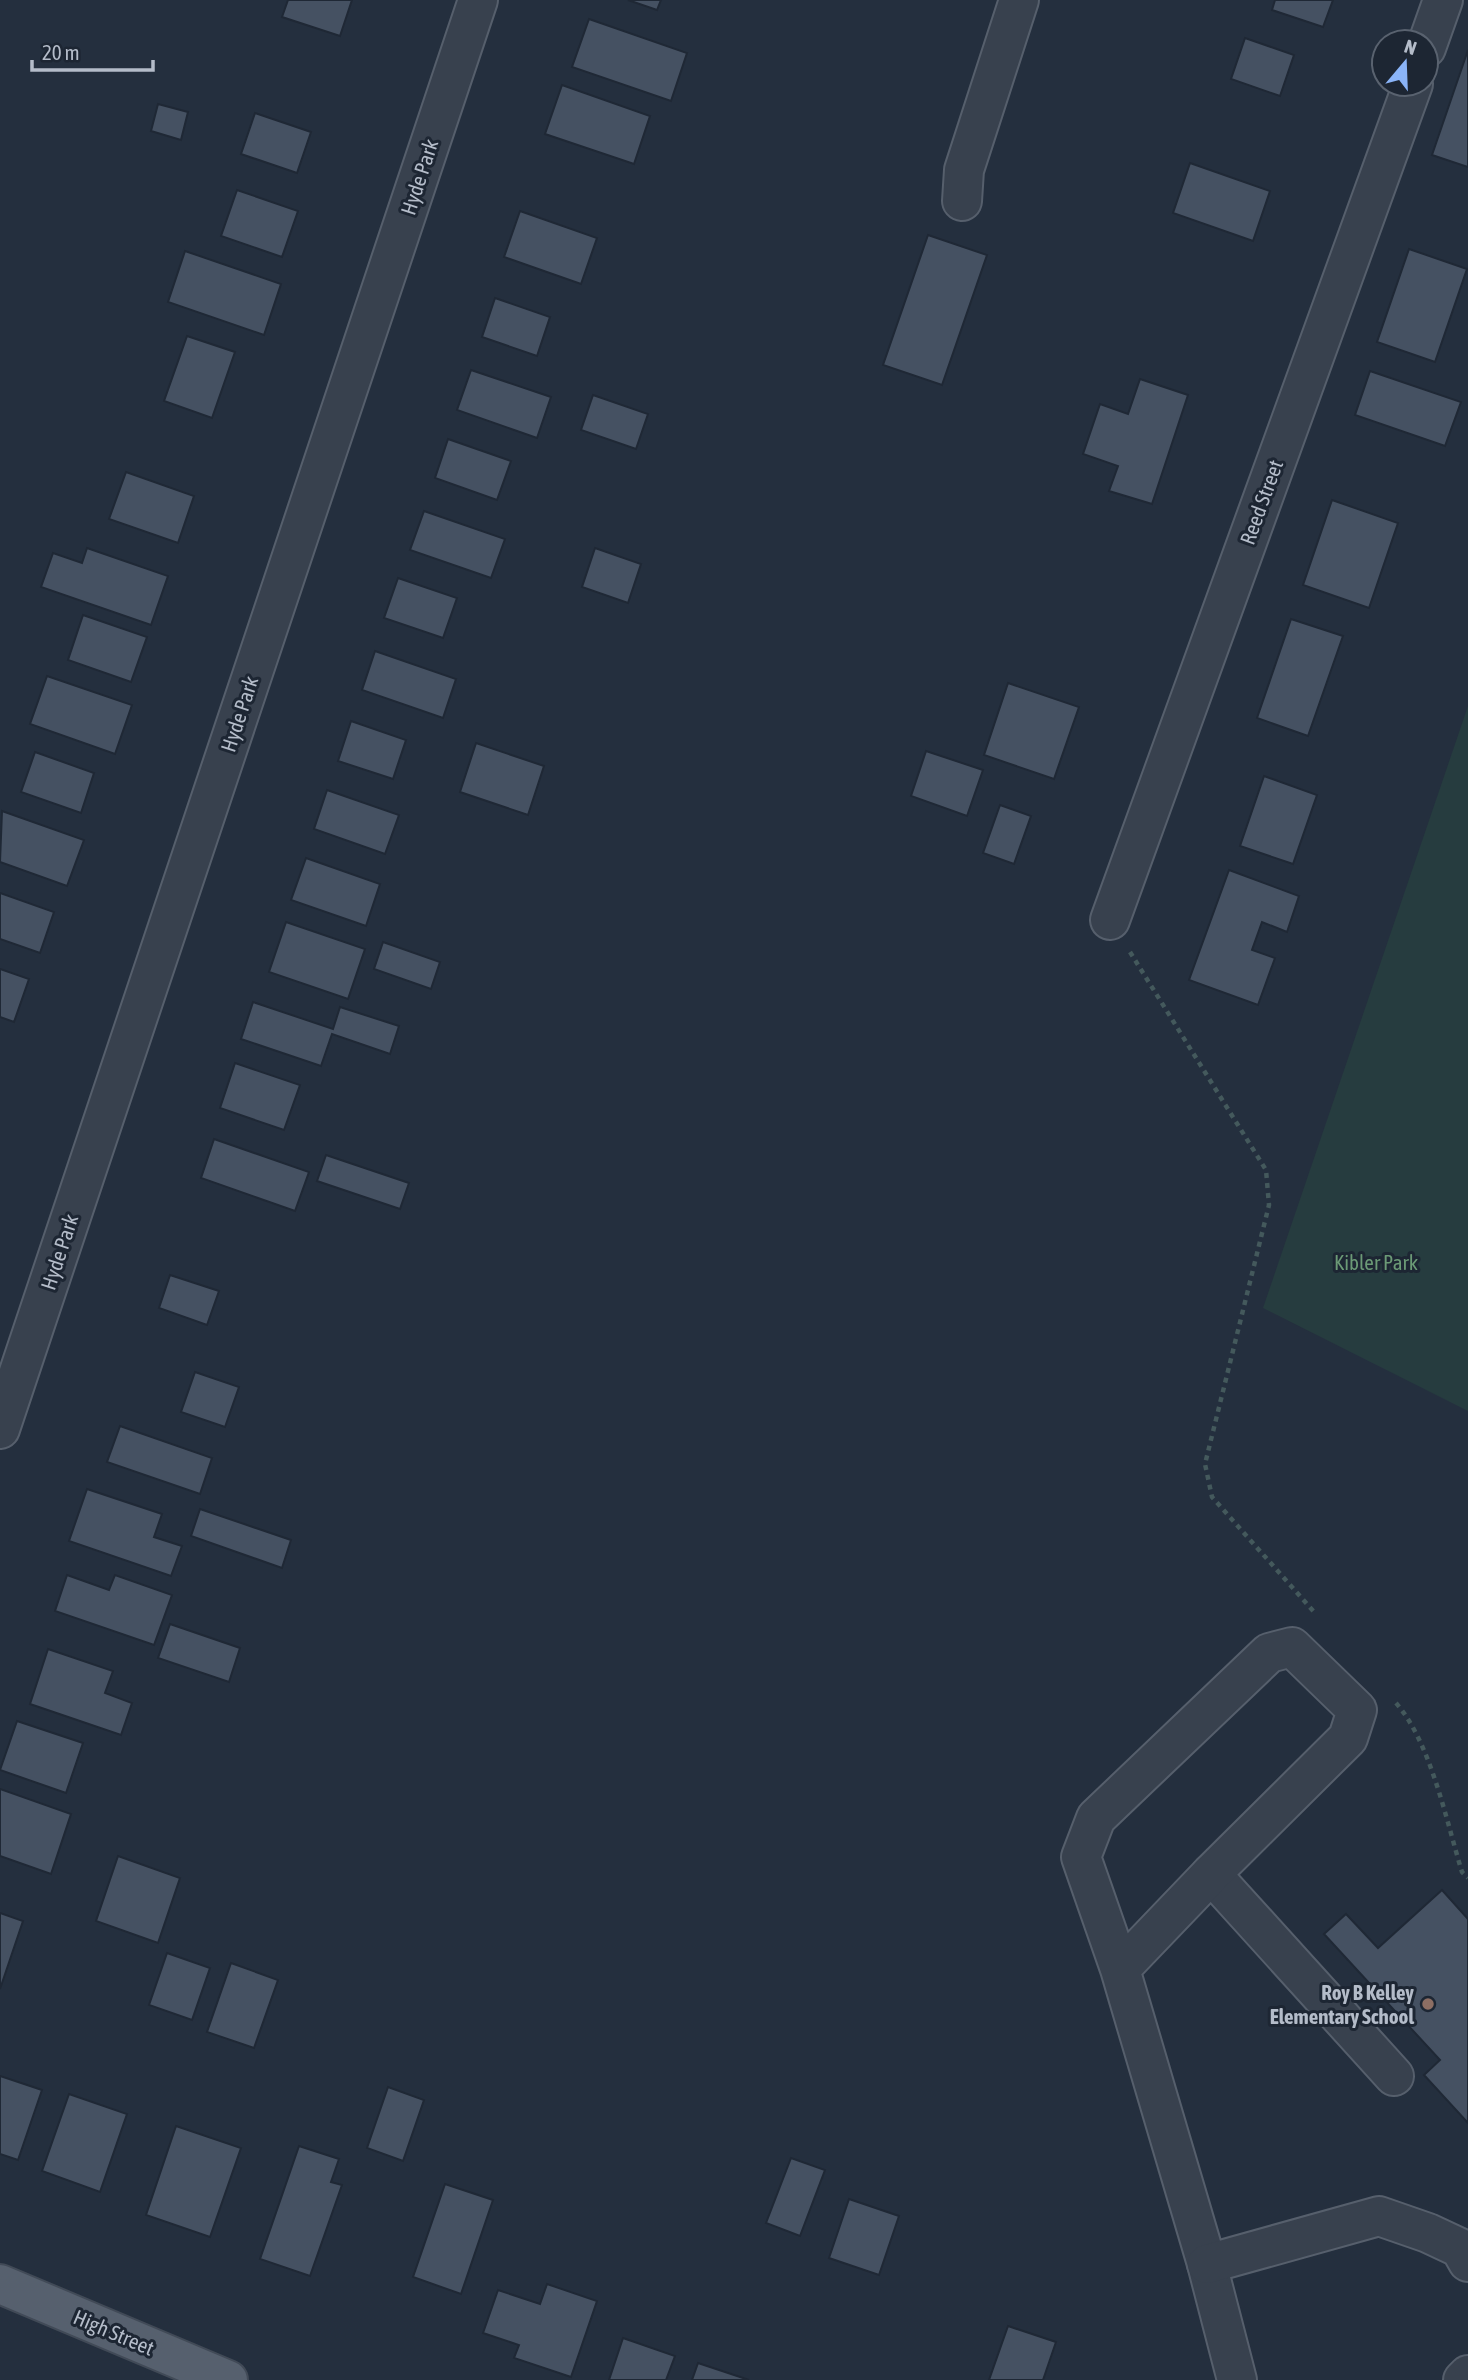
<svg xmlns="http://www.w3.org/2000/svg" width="1468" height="2380" viewBox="0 0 1468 2380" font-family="'Asap Condensed',sans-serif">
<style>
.green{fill:#263c3f}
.building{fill:#455162;stroke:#1f2835;stroke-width:2}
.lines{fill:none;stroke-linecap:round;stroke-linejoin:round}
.minor-casing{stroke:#565f6c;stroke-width:42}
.major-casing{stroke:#414a57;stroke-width:42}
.path{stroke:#44595c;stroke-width:4.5;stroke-dasharray:5 5;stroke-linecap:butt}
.minor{stroke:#38414e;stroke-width:38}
.major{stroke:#56606e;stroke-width:38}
.education-dot{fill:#8d6e63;stroke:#1d2633;stroke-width:2.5}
.labels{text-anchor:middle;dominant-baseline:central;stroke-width:6;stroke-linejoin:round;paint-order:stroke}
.street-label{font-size:21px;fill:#b4bcc9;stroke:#1d2633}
.park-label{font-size:21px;fill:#6b9a76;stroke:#1d2633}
.poi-label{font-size:21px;font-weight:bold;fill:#b4bcc9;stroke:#1d2633;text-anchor:end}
</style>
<rect width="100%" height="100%" fill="#242f3e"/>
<polygon class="green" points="1468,706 1468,1411 1263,1308"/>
<g class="building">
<polygon points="288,0 352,0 340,36 282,17"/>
<polygon points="628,0 661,0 657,10"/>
<polygon points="1275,0 1333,0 1323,27 1272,10"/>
<polygon points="589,19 687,53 671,101 572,67"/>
<polygon points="1245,38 1294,55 1280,96 1231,79"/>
<polygon points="1468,50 1468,167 1432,155"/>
<polygon points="562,85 650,116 634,164 545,134"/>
<polygon points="158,104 188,112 181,140 151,131"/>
<polygon points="255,113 311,132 297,173 241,154"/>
<polygon points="1190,163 1270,191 1253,241 1173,213"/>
<polygon points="237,190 298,211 282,257 221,236"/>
<polygon points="520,211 597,238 581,284 504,257"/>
<polygon points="928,235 987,255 942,385 883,365"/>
<polygon points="1409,249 1467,269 1435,362 1377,342"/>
<polygon points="185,251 281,284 264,335 168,302"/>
<polygon points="495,298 550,317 537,356 482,337"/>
<polygon points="187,336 235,352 212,418 164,401"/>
<polygon points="471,370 551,397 537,438 457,410"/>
<polygon points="1370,371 1461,402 1445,446 1355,415"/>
<polygon points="1140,379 1188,395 1152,504 1109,491 1118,466 1083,454 1100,404 1128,414"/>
<polygon points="593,395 648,414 636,449 581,430"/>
<polygon points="448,439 511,461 497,500 435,478"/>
<polygon points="126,472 194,496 178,543 109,519"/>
<polygon points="1332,500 1398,523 1369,608 1303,585"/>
<polygon points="424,511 505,539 491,578 410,550"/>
<polygon points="87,548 168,576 151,625 41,587 53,553 82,563"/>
<polygon points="595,548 641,564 628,603 582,587"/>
<polygon points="398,578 457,598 443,638 384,618"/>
<polygon points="83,615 147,637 131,682 68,660"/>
<polygon points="1291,619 1343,636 1308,736 1257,718"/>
<polygon points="375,651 456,679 443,718 362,690"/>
<polygon points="47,676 132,705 115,754 30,724"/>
<polygon points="1008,683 1079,707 1054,779 984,755"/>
<polygon points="351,721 406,740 393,779 338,761"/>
<polygon points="476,743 544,766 528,815 460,792"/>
<polygon points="926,751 983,770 967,816 911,796"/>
<polygon points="35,752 94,773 81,813 21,792"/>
<polygon points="1264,776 1317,795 1293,864 1240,846"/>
<polygon points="327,790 399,815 385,854 314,829"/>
<polygon points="1000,805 1031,816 1014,864 983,853"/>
<polygon points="2,811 84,840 67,886 0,862"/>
<polygon points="306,858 380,884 366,926 291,900"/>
<polygon points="1229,870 1299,896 1287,932 1262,922 1252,950 1275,958 1258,1005 1189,980"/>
<polygon points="0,893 54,912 40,953 0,939"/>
<polygon points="286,922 365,949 348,999 269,972"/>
<polygon points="383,942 440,962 431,989 374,969"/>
<polygon points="0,969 29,979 14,1022 0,1017"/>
<polygon points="253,1002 333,1029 340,1007 399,1026 390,1054 332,1034 321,1066 241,1039"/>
<polygon points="235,1063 300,1085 284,1130 220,1108"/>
<polygon points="214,1139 309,1172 295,1211 201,1178"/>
<polygon points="326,1155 409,1183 400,1209 317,1181"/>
<polygon points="170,1275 219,1291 207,1325 159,1308"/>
<polygon points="195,1372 239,1387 225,1427 181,1412"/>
<polygon points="120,1426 212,1458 200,1494 107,1462"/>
<polygon points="87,1489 162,1514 154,1537 182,1546 171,1576 69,1541"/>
<polygon points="200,1509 291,1540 282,1568 191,1536"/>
<polygon points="67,1575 109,1590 115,1575 172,1595 154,1645 55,1611"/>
<polygon points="170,1624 240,1648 229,1682 158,1658"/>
<polygon points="48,1649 113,1671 105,1693 132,1703 121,1735 30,1704"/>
<polygon points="17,1721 83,1743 66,1793 0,1770"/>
<polygon points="0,1789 71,1814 51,1874 0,1856"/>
<polygon points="118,1856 180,1878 158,1943 96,1921"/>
<polygon points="1442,1890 1468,1919 1468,2123 1424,2075 1440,2060 1324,1934 1346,1914 1378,1948"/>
<polygon points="0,1913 23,1921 0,1989"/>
<polygon points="167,1953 210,1968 192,2020 149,2005"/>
<polygon points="231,1963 278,1980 254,2048 207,2032"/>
<polygon points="0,2076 42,2090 18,2160 0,2154"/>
<polygon points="388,2087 424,2100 403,2161 367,2148"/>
<polygon points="69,2094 127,2114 100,2192 42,2171"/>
<polygon points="176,2126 241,2148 210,2237 146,2215"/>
<polygon points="299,2146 339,2159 331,2182 342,2185 310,2276 260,2259"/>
<polygon points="791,2158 825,2170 800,2236 766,2223"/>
<polygon points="445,2184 493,2200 461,2294 413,2277"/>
<polygon points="849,2199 899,2216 879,2275 829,2258"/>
<polygon points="547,2284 597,2301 571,2377 514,2358 519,2345 483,2333 498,2290 540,2304"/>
<polygon points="1008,2326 1056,2342 1043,2380 989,2380"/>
<polygon points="623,2338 675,2356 666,2380 609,2380"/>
<polygon points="698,2363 749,2380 692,2380"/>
</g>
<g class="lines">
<g class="minor-casing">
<g id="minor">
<polyline points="1426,48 1443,0"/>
<polyline points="962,201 964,170 1019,0"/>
<polyline points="1110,920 1413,84"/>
<polyline points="0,1429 478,0"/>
<polyline points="1211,1874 1394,2076"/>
<polyline points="1120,1969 1211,1874 1348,1738 1357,1710 1292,1647 1269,1653 1096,1818 1081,1857 1120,1969 1207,2264 1237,2380"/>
<polyline points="1207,2264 1379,2216 1428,2233 1460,2248 1468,2262"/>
<polyline points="1463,2380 1468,2375"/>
</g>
</g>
<g class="major-casing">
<polyline id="major" points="0,2284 228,2380"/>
</g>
<g class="path">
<polyline points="1130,952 1266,1170 1269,1205 1205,1464 1212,1497 1315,1613"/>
<path d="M1396,1703C1431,1743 1446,1820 1462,1872L1468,1878"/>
</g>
<use href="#minor" class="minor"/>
<use href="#major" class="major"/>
</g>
<circle class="education-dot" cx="1428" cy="2004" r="7"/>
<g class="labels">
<g class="street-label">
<text transform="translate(419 177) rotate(-72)">Hyde Park</text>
<text transform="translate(1261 502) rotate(-70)">Reed Street</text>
<text transform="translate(239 714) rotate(-72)">Hyde Park</text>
<text transform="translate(59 1252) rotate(-72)">Hyde Park</text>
<text transform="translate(114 2332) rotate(23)">High Street</text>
</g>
<g class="park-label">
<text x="1376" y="1262">Kibler Park</text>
</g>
<g class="poi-label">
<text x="1414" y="1992">Roy B Kelley<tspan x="1414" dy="24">Elementary School</tspan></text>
</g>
</g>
<g transform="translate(1405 63) rotate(19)"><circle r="33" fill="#1d2633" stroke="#59626f" stroke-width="2"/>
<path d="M0-5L12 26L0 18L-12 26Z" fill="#8ab4f8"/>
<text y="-10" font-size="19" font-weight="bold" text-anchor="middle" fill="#b4bcc9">N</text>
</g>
<path d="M32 60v10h121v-10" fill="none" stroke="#b4bcc9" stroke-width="3.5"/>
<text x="42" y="60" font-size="21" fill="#b4bcc9" stroke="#1d2633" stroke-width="5" paint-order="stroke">20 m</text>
</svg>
